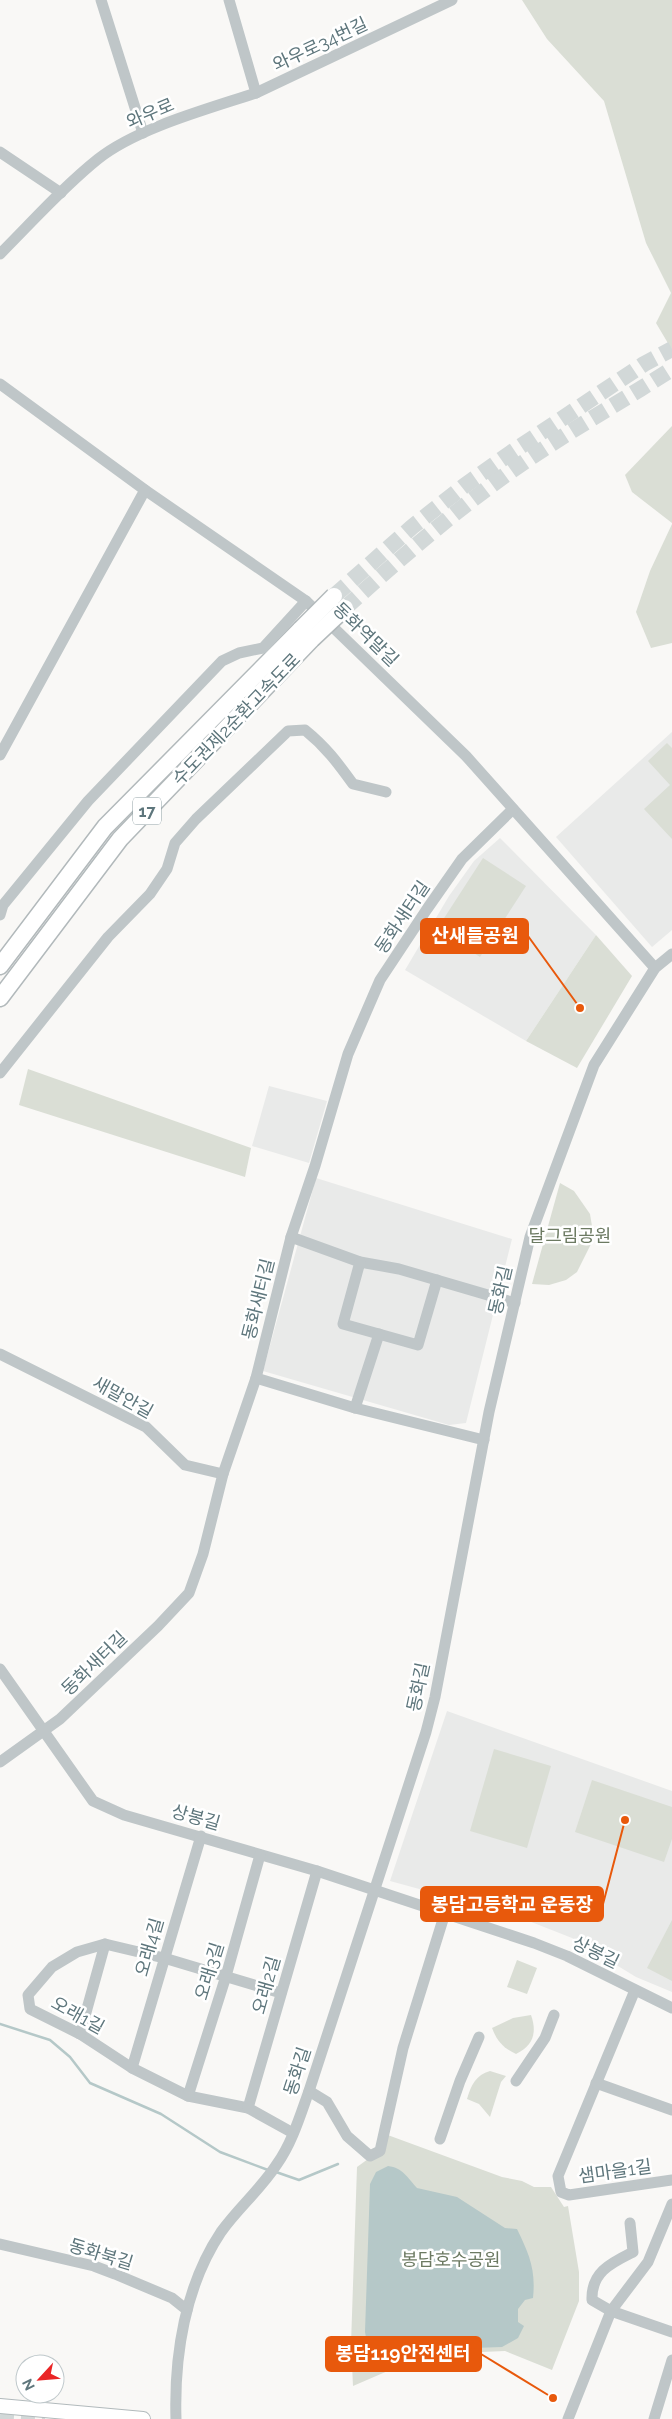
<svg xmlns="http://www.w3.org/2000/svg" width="672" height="2419" viewBox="0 0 672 2419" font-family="Raleway,'Noto Sans KR',sans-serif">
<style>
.built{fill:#e9eae9}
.green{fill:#daded5}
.water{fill:#b5c8c8}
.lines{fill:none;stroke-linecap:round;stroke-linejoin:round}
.stream{stroke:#b5c8c8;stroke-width:2.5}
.major-tunnel{stroke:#d2d8d8;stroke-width:14;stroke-dasharray:14 7;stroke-linecap:butt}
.highway-tunnel{stroke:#d2d8d8;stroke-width:16;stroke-dasharray:16 8;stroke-linecap:butt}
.major-casing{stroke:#b2babc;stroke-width:16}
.highway-casing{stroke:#b2b9bb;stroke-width:19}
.minor{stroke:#bfc6c8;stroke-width:11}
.major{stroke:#fff;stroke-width:14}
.highway{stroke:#fff;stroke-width:16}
.highway-bridge-casing{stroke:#b2b9bb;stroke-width:19;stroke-linecap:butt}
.highway-bridge{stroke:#fff;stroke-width:16}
.labels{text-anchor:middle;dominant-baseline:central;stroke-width:5;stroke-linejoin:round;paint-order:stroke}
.shield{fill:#fff;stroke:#8e9fa3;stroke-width:1}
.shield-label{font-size:16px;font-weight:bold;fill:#5e767c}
.street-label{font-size:18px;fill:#5e767c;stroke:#fff}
.park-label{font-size:18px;fill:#6c7a62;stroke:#fff}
.leader{fill:none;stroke:#e8590c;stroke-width:2}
.callout-dot{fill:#e8590c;stroke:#fff;stroke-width:2}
.callout{fill:#e8590c;stroke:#e8590c;stroke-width:2}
.callout-label{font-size:19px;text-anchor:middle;font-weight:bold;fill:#fff}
</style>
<rect width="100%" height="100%" fill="#f9f8f6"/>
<g class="built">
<polygon points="672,732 672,930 652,947 556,837"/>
<polygon points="500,838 596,935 526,1041 405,970 449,896 474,861"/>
<polygon points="269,1086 327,1101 309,1163 252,1146"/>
<polygon points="316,1178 512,1239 466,1423 449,1425 263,1371"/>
<polygon points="447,1711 672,1791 672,1992 636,1977 572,1938 511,1914 390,1881"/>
</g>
<g class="green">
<polygon points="522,0 672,0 672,350 656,323 671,293 646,243 604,101 547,39"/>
<polygon points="672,426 672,523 632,492 625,475"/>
<polygon points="672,524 672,643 651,648 636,612 650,571"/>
<polygon points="667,743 672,748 672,839 644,809 670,785 648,761"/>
<polygon points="483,858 526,886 480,957 437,929"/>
<polygon points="596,935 632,976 577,1068 526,1041"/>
<polygon points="28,1069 251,1148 245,1177 19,1105"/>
<polygon points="560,1183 574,1191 590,1214 594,1238 577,1272 566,1280 549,1285 532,1284"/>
<polygon points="494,1749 551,1766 527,1848 470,1831"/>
<polygon points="592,1780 672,1807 672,1839 664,1862 575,1832"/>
<polygon points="672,1920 672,1981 647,1968"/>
<polygon points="517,1960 537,1968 527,1994 507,1987"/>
<path d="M531,2015C537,2032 534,2045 516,2054C503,2048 497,2041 492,2028L513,2018Z"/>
<path d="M490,2071L506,2076L501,2082L490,2117L479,2104L467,2099C471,2085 476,2075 490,2071Z"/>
<polygon points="385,2134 502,2177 522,2181 534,2187 551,2187 564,2207 568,2206 579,2272 579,2301 552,2370 505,2351 459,2353 411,2361 353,2386 351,2344 357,2167 379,2151"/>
</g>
<path class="water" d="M388,2166C403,2168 407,2177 417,2188L457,2197L505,2228L517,2229C529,2254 536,2269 533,2298L525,2300L518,2309V2322L524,2326L518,2338L502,2347L445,2349L398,2356L372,2349L367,2343L365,2332L370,2184L376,2172Z"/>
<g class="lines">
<g class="stream">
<polyline points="0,2024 50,2040 70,2057 90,2083 161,2114 220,2152 268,2170"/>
<polyline points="276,2172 299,2180 338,2164"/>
</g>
<polyline class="major-tunnel" points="0,2416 45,2419"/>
<g class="highway-tunnel">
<polyline points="334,596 412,527 464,486 512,452 644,364 672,349"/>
<path d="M345,608C403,556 462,504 527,460C574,428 624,400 672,369"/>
</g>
<g class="major-casing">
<polyline id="major" points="0,2406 143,2419"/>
</g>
<g class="highway-casing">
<g id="highway">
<polyline points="0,966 105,827 301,629"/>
<polyline points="0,998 120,839 312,639"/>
</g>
</g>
<g class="minor">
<polyline points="101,0 143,133"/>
<polyline points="256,93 452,0"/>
<polyline points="0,152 61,193"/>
<path d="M0,254C32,222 63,187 98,159C137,128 208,109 256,93L229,0"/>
<polyline points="0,384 145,490 306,601 466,756 655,968"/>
<polyline points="0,755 145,490"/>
<polyline points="0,915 3,905 88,801 222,661 239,653 263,648 306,601"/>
<path d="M0,1073L108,937L150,894L167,869L175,843L196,819L288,731L305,730C326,747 337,762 353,784L386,792"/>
<polyline points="291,1237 360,1262 399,1269 515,1303"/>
<polyline points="360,1262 343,1324 418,1345 437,1280"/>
<polyline points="0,1354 146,1427 185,1465 223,1474"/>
<polyline points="256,1378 355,1408 484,1440"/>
<polyline points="355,1408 379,1334"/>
<polyline points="0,1669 93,1801 124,1815 317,1871 534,1943 567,1956 672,2008"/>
<polyline points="0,1762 60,1719 158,1626 189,1593 203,1554 223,1474 256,1378 291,1237 315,1166 348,1054 380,980 427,909 462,859 513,809"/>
<polyline points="635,1990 558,2176 561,2192 569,2195 672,2180"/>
<polyline points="281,1993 164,1958 105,1944 77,1952 52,1967 28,1995 30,2009 80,2034 132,2068 188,2096 248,2108 293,2133"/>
<polyline points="80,2034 105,1944"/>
<polyline points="132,2068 201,1836"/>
<polyline points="516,2081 545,2038 554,2015"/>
<polyline points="596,2083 672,2110"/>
<polyline points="309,2091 327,2102 347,2136 370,2156 380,2151 403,2048 445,1913"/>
<polyline points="188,2096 226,1976 260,1855"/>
<polyline points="248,2108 317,1871"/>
<polyline points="440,2139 460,2081 479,2037"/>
<path d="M630,2223L633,2252C611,2263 591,2272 592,2300L611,2311L672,2332"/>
<polyline points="0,2244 94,2266 115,2274 172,2298 187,2310"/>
<path d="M176,2419C174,2355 185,2286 221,2232C238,2208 261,2189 277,2164C292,2143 300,2116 309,2091L426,1732L435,1697L489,1412L530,1237L594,1065L655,968L672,954"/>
<polyline points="568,2419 611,2311 648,2262 672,2204"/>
<polyline points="654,2419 672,2360"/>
</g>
<use href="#major" class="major"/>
<use href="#highway" class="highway"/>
<g class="highway-bridge-casing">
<g id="highway-bridge">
<polyline points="301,629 334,596"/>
<polyline points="312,639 345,608"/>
</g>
</g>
<use href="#highway-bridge" class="highway-bridge"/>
</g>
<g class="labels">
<rect class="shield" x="133" y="797.5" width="28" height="27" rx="4"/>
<g class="shield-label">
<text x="147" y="811">17</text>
</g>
<g class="street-label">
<text transform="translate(320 44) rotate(-25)">와우로34번길</text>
<text transform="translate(150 113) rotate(-23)">와우로</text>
<text transform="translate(366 634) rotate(44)">동화역말길</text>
<text transform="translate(236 719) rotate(-46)">수도권제2순환고속도로</text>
<text transform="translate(402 917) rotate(-56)">동화새터길</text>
<text transform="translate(500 1290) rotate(-77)">동화길</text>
<text transform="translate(258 1299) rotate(-76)">동화새터길</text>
<text transform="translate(123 1397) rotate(29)">새말안길</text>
<text transform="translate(94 1663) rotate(-44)">동화새터길</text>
<text transform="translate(418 1687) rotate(-78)">동화길</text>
<text transform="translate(196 1817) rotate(16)">상봉길</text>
<text transform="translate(149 1947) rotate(-74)">오래4길</text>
<text transform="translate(596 1952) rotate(26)">상봉길</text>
<text transform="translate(209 1971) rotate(-73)">오래3길</text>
<text transform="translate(266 1985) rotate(-74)">오래2길</text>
<text transform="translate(78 2015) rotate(29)">오래1길</text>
<text transform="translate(297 2071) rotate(-72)">동화길</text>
<text transform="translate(615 2171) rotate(-8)">샘마을1길</text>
<text transform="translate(101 2254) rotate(17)">동화북길</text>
</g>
<g class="park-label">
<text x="570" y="1235">달그림공원</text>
<text x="451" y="2259">봉담호수공원</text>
</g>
</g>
<path class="leader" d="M580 1008L528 936M625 1820L603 1904M553 2398L481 2354"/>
<g class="callout-dot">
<circle cx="580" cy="1008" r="5"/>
<circle cx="625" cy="1820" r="5"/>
<circle cx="553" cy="2398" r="5"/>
</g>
<g class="callout">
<rect x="421" y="919" width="107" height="34" rx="5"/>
<rect x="421" y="1887" width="182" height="34" rx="5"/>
<rect x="326" y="2337" width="155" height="34" rx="5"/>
</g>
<g class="callout-label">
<text x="475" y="942">산새들공원</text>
<text x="512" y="1911">봉담고등학교 운동장</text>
<text x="403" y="2360">봉담119안전센터</text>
</g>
<g transform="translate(40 2379) rotate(244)"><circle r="24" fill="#ffffff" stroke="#bfc8cb"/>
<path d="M0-4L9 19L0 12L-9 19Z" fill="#ea2526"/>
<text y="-8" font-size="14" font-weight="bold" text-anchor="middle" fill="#5e767c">N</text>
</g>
</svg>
